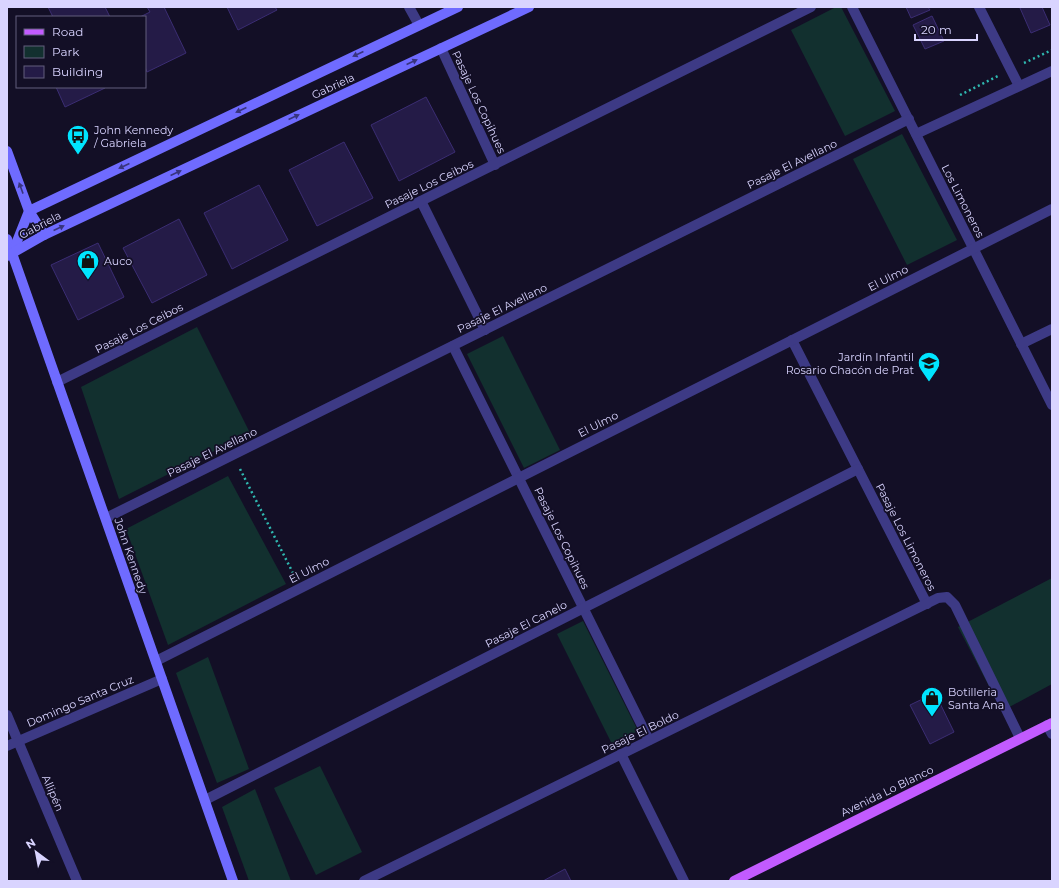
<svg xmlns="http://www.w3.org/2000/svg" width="1059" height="888" viewBox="0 0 1059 888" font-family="Montserrat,sans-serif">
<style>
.green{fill:#12302f}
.building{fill:#241b47;stroke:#3b2d73}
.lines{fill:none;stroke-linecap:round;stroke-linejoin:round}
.path{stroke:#2fb8b0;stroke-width:2.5;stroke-dasharray:2 3;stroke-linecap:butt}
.lane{stroke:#3d3a85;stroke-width:10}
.street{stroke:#3d3a85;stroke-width:10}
.secondary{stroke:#6f6bff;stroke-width:10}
.primary{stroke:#c25bff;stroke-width:10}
.oneway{fill:#38347d}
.labels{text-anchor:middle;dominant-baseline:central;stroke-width:3.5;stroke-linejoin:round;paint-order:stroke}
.street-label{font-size:11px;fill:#d9d4ff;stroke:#130f26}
.poi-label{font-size:11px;fill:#d9d4ff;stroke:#130f26;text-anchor:start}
</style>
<rect width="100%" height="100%" fill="#130f26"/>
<g class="green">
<polygon points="836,7 841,7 895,111 845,136 791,30"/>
<polygon points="902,134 957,240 907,265 853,159"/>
<polygon points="197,327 250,433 119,499 81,387"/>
<polygon points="503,336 560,450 524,468 467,354"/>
<polygon points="228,476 286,584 168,645 126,529"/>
<polygon points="1052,578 1052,684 1002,711 958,627"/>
<polygon points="583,621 638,731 612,744 557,634"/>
<polygon points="208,657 249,769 217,783 176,673"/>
<polygon points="320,766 362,852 316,875 274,788"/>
<polygon points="255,789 291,881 249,881 222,807"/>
</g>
<g class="building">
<polygon points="48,7 105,7 110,17 53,17"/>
<polygon points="147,7 164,7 186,53 147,72 145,67 145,17 140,17 150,12"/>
<polygon points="227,7 275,7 277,10 238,30"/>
<polygon points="906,7 928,7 930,10 911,18"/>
<polygon points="1022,7 1042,7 1050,25 1031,33 1020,8"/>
<polygon points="932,16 944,41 925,49 913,25"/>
<polygon points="56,87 104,87 105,88 65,107"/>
<polygon points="426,97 455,152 399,181 371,125"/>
<polygon points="344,142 373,198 317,226 289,170"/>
<polygon points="259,185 288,240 232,269 204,213"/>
<polygon points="179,219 207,275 152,303 123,248"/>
<polygon points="98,243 124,297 78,320 51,265"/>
<polygon points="935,693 954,732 930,744 910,705"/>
<polygon points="565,869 571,881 543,881"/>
</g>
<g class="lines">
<g class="path">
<polyline points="1024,63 1052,50"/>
<polyline points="960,95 998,76"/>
<polyline points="240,469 294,575"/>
</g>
<polyline class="lane" points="1047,725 1052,734"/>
<g class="street">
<polyline points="409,7 419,25"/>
<polyline points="852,7 1052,405"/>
<polyline points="979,7 1019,86"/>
<polyline points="441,48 495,165"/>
<polyline points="916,134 1052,71"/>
<polyline points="421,201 485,330"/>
<polyline points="792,340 927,604"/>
<polyline points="1021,344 1052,329"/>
<polyline points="453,346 649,740"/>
<polyline points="57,382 811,7"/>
<polyline points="106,518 909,119"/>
<polyline points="156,661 1052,209"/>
<polyline points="7,715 77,881"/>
<polyline points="7,746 162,679"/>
<polyline points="621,754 684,881"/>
<polyline points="205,800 858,469"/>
<polyline points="364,881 938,598 947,597 955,605 1020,738"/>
</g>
<g class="secondary">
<polyline points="7,151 29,211 44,235"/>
<polyline points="7,239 233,881"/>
<polyline points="12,254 29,211 458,7"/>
<polyline points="7,256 44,235 529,7"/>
</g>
<polyline class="primary" points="734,881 1052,723"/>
</g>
<defs><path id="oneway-solid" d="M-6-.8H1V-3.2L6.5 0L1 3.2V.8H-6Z"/></defs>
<g class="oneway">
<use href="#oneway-solid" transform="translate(358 54) rotate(155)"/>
<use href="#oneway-solid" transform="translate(412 62) rotate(-25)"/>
<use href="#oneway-solid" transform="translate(241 110) rotate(155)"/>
<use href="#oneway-solid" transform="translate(294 117) rotate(-25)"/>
<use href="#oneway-solid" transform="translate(124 166) rotate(155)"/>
<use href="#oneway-solid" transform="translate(176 173) rotate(-25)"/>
<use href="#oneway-solid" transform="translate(21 188) rotate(-110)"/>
<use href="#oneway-solid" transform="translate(59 228) rotate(-25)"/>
</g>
<defs>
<g id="bus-pin" transform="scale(1.15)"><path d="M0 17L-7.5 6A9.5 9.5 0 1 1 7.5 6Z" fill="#00e5ff" stroke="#130f26"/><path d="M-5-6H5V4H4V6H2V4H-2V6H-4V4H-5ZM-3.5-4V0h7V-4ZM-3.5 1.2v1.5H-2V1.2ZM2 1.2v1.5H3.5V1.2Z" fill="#111"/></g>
<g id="shop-pin" transform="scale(1.15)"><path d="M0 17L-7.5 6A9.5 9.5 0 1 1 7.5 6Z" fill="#00e5ff" stroke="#130f26"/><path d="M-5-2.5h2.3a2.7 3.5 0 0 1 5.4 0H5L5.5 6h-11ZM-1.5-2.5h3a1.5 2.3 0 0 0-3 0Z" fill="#111"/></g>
<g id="school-pin" transform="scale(1.15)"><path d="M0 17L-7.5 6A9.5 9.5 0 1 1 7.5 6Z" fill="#00e5ff" stroke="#130f26"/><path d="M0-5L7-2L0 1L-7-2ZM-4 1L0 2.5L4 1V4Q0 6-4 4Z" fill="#111"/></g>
</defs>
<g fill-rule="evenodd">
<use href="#bus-pin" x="78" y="136"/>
<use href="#shop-pin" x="88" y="261"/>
<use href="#school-pin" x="929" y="363"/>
<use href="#shop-pin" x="932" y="698"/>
</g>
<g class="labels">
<g class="street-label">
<text transform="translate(333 86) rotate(-25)">Gabriela</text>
<text transform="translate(479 102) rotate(65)">Pasaje Los Copihues</text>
<text transform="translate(792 164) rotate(-26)">Pasaje El Avellano</text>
<text transform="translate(429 184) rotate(-26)">Pasaje Los Ceibos</text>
<text transform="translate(963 201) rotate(63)">Los Limoneros</text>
<text transform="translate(40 225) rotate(-28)">Gabriela</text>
<text transform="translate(888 278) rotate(-27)">El Ulmo</text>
<text transform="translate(502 308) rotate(-26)">Pasaje El Avellano</text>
<text transform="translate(139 328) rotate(-27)">Pasaje Los Ceibos</text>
<text transform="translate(598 424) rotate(-27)">El Ulmo</text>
<text transform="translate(212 452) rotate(-26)">Pasaje El Avellano</text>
<text transform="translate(906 537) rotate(63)">Pasaje Los Limoneros</text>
<text transform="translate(562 538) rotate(64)">Pasaje Los Copihues</text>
<text transform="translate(131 556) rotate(71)">John Kennedy</text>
<text transform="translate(309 570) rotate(-27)">El Ulmo</text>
<text transform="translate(526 624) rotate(-27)">Pasaje El Canelo</text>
<text transform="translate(80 701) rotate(-23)">Domingo Santa Cruz</text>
<text transform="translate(640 732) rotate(-26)">Pasaje El Boldo</text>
<text transform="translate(887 791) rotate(-26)">Avenida Lo Blanco</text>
<text transform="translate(53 793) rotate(67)">Allipén</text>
</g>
<g class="poi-label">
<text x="94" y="130">John Kennedy<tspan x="94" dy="13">/ Gabriela</tspan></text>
<text x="104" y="261">Auco</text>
<text x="914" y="357" text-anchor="end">Jardín Infantil<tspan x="914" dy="13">Rosario Chacón de Prat</tspan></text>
<text x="948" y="692">Botilleria<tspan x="948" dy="13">Santa Ana</tspan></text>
</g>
</g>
<rect width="1059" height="888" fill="none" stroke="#d9d4ff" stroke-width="16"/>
<rect x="16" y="16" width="130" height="72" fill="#130f26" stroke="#625e7d"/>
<rect x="24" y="29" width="20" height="6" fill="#c25bff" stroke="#625e7d"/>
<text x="52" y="36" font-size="12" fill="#d9d4ff">Road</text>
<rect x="24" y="46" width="20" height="12" fill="#12302f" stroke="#625e7d"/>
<text x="52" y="56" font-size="12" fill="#d9d4ff">Park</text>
<rect x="24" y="66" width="20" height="12" fill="#241b47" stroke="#625e7d"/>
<text x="52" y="76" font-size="12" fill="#d9d4ff">Building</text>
<g transform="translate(36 852) rotate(328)" stroke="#130f26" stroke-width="3" paint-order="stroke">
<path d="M0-3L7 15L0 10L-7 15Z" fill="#d9d4ff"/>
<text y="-6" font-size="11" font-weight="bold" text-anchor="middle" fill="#d9d4ff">N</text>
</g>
<path d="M915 34v6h62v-6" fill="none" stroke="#d9d4ff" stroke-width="2"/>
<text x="921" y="34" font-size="12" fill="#d9d4ff" stroke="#130f26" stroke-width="3" paint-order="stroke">20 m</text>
</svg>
